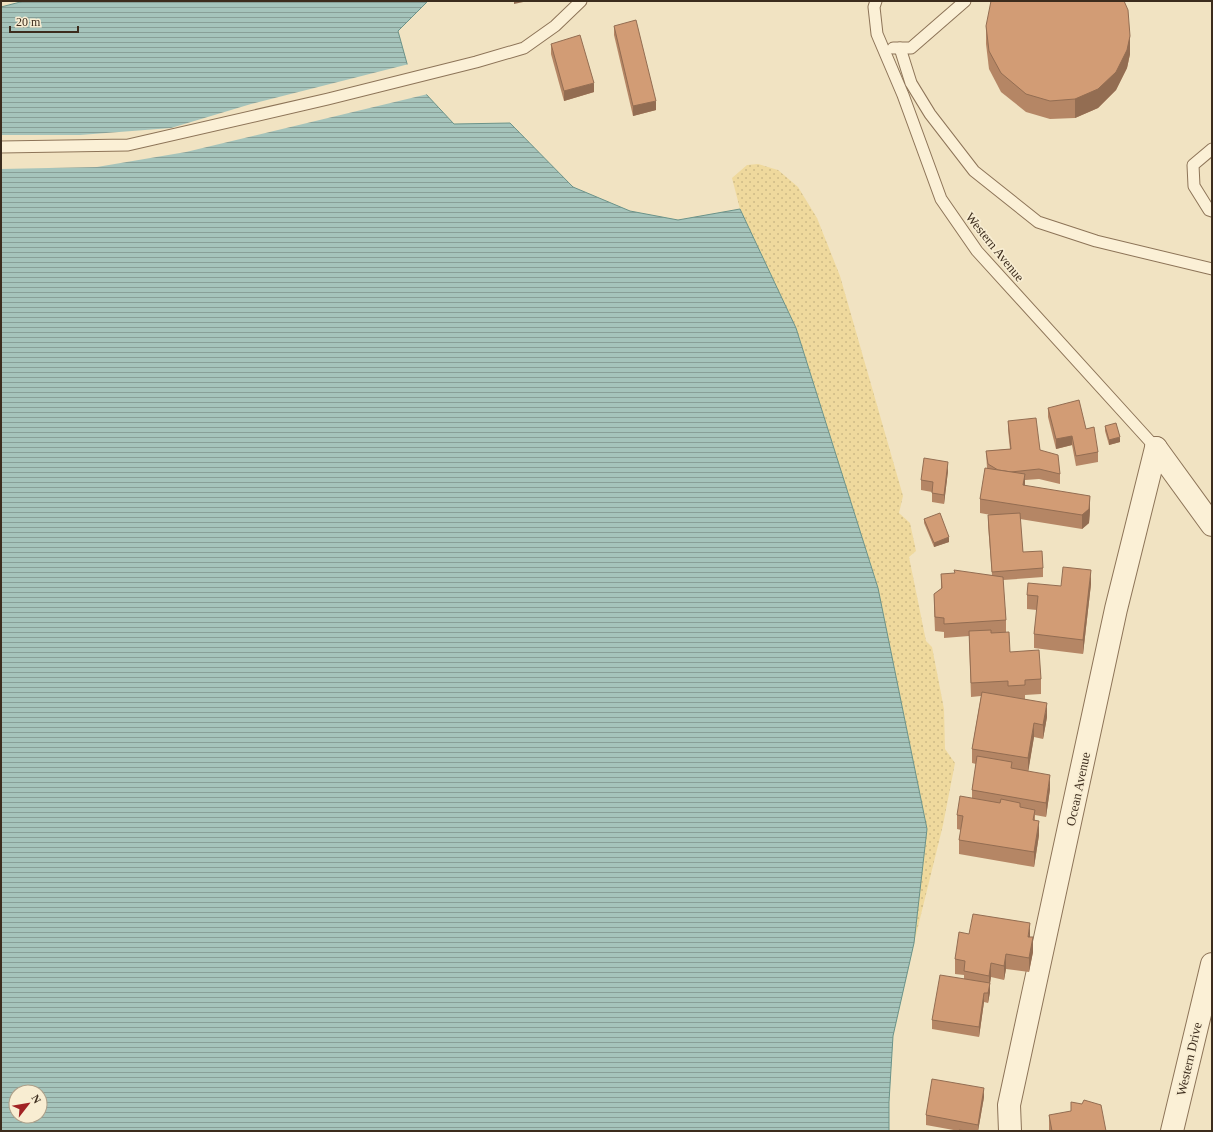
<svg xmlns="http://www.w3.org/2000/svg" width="1213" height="1132" viewBox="0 0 1213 1132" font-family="'Times New Roman',serif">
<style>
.sand{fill:url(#sand-dots)}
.water{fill:url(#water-rules);stroke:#6b9389;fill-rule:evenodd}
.pier{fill:#f1e3c2}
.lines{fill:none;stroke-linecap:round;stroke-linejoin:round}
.lane-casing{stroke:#8d7458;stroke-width:13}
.street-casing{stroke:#8d7458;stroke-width:24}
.lane{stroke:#fbf0d6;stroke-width:11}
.street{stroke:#fbf0d6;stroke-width:22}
.wall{fill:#b58665}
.shaded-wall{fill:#936d52}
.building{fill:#d29c75;stroke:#936d52}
.labels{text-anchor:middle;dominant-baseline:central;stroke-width:3.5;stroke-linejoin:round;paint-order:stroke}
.street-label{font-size:13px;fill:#3c2c1d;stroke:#f8edd2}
</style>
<defs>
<pattern id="sand-dots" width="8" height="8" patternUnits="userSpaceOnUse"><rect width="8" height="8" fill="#efd99d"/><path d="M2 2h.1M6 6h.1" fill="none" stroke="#ceba87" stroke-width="1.8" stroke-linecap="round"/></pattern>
<pattern id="water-rules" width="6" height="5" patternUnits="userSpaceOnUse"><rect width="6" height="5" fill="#a5c4bb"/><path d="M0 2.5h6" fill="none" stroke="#889f97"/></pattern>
</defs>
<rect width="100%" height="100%" fill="#f1e3c2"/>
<polygon class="sand" points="758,164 778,170 798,187 817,218 840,276 903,496 899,513 910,523 916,551 909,557 926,641 932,647 944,709 945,749 955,763 943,825 914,943 927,829 878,588 796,328 740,209 732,178 747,165"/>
<path class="water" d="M24,1H428L398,31L411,78L454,124L510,123L573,187L630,211L678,220L740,209L796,328L878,588L927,829L914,943L893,1036L889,1102V1131H1V7ZM16,1092H40V1116H16Z"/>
<polygon class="pier" points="409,64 413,77 428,94 186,152 97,167 1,169 1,135 80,135 171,128 251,104"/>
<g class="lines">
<g class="lane-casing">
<g id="lane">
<polyline points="876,1 874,7 877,34 903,95 941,199 977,251 1156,448"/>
<polyline points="893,48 911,48 965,1"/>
<polyline points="900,48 911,83 930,114 974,171 1038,222 1096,241 1212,269"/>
<polyline points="1,147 128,145 328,99 476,62 524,48 555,26 581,1"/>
<polyline points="1212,149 1193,165 1194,186 1209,210 1212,211"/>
</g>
</g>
<g class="street-casing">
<g id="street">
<polyline points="1156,448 1212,525"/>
<polyline points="1010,1131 1009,1105 1116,609 1156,448"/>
<polyline points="1172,1131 1212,964"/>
</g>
</g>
<use href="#lane" class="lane"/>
<use href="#street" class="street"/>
</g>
<g class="wall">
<polygon points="614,26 656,110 633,116 614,35"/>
<polygon points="986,26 1130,54 1127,68 1116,90 1098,108 1075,118 1050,119 1026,112 1001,92 989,69 986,44"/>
<polygon points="551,44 594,92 564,101 551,54"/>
<polygon points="1048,408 1086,429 1098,452 1098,462 1076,466 1072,445 1056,449 1048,417"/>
<polygon points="1008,421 1040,450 1060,474 1060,484 1039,479 1025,480 1025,485 1090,510 1089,523 1082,529 1020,519 1023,552 1043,568 1043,577 1003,580 1006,620 1006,632 1010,652 1041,679 1041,694 1025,695 1025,699 1047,717 1043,739 1034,737 1028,771 1050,789 1046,817 1035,815 1035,821 1039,835 1034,867 959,854 959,840 961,830 957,829 957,815 972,798 972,790 976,764 972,763 972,749 981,696 971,697 969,636 944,638 944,632 935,631 934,608 934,594 941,589 941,574 992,575 988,525 988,515 991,515 980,513 980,499 987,468 986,451 1010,449 1008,430"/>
<polygon points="1105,426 1120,442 1109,445 1105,431"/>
<polygon points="948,471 944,504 932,502 932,492 921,490 921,480"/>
<polygon points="924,519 949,542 934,547 924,523"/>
<polygon points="1091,584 1083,654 1034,648 1034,634 1037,610 1027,609 1027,595 1061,586"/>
<polygon points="969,934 1030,937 1033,952 1029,972 1006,969 1004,980 991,977 990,983 990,992 988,1003 984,1002 979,1037 932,1029 932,1020 964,979 964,975 955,974 955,959"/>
<polygon points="984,1097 978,1131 959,1131 926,1125 926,1115"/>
<polygon points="1049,1115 1106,1131 1049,1131"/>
</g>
<g class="shaded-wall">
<polygon points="514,1 528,1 514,4"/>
<polygon points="1130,36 1130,54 1127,68 1116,90 1098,108 1075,118 1075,99"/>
<polygon points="594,83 594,92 564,101 564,91"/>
<polygon points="656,101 656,110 633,116 633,106"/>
<polygon points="1072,436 1072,445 1056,449 1056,439"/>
<polygon points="1120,437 1120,442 1109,445 1109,440"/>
<polygon points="948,462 948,471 944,504 944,495"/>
<polygon points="1025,474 1025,488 1023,485"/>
<polygon points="1090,496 1090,510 1089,523 1082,529 1082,515"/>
<polygon points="949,537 949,542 934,547 934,543"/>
<polygon points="1091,570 1091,584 1083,654 1083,640"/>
<polygon points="1047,703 1047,717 1043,739 1043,725"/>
<polygon points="1034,723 1034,737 1028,773 1028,758"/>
<polygon points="1050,775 1050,789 1046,817 1046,803"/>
<polygon points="1039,821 1039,835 1034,867 1034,852"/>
<polygon points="1030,923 1030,938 1028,937"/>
<polygon points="1033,937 1033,952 1029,972 1029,958"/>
<polygon points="1006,954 1006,969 1004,980 1004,966"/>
<polygon points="991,963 991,977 989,990 989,976"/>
<polygon points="990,983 990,992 988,1003 988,993"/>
<polygon points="984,993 984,1002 979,1037 979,1027"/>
<polygon points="984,1088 984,1097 978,1131 978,1125"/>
</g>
<g class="building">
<polygon points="991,1 1124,1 1128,10 1130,36 1127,50 1116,72 1098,89 1075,99 1050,101 1026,94 1001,73 989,51 986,26"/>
<polygon points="636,20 656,101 633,106 614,26"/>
<polygon points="580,35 594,83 564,91 551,44"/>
<polygon points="1079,400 1086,429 1094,427 1098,452 1076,456 1072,436 1056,439 1048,408"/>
<polygon points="1036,418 1040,450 1058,455 1060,474 1039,469 1011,472 998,470 988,464 986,451 1011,449 1008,421"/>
<polygon points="1116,423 1120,437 1109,440 1105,426"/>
<polygon points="924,458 948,462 944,495 932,493 933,482 921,480"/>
<polygon points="985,468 1025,474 1023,485 1090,496 1089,509 1082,515 980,499"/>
<polygon points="940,513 949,537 934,543 924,519"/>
<polygon points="1020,513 1023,552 1042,551 1043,568 992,572 988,515"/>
<polygon points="1063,567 1091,570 1083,640 1034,634 1038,596 1027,595 1028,583 1061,586"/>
<polygon points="954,570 1003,577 1006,620 944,624 944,618 935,617 934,594 942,588 941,574 955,573"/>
<polygon points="991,630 991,633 1009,632 1010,652 1039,650 1041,679 1025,680 1025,685 1008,686 1008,681 971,683 969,631"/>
<polygon points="982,692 1047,703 1043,725 1034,723 1028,758 972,749"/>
<polygon points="977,756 1012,762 1011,768 1050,775 1046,803 972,790"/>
<polygon points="960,796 1000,803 1001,799 1020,803 1020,807 1035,810 1033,820 1039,821 1034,852 959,840 963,816 957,815"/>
<polygon points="973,914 1030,923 1028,937 1033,937 1029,958 1006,954 1004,966 991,963 989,976 964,971 965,961 955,959 959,932 969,934"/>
<polygon points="940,975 990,983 988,993 984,993 979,1027 932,1020"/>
<polygon points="932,1079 984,1088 978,1125 926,1115"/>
<polygon points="1084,1100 1101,1105 1106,1131 1052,1131 1049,1115 1071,1111 1071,1102 1082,1104"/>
<polygon points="959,1130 967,1131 959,1131"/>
</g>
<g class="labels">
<g class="street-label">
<text transform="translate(995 247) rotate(51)">Western Avenue</text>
<text transform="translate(1078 789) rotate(-78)">Ocean Avenue</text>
<text transform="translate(1189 1059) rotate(-77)">Western Drive</text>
</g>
</g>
<rect width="1213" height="1132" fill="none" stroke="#3c2c1d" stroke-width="4"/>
<g transform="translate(28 1104) rotate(59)"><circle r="19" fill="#f8edd2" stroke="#ada08a"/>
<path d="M0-3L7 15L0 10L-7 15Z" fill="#a12324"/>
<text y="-6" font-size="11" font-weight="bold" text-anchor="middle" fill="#3c2c1d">N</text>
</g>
<path d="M10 26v6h68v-6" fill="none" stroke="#3c2c1d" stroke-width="2"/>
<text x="16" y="26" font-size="12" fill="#3c2c1d" stroke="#f8edd2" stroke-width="3" paint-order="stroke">20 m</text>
</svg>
